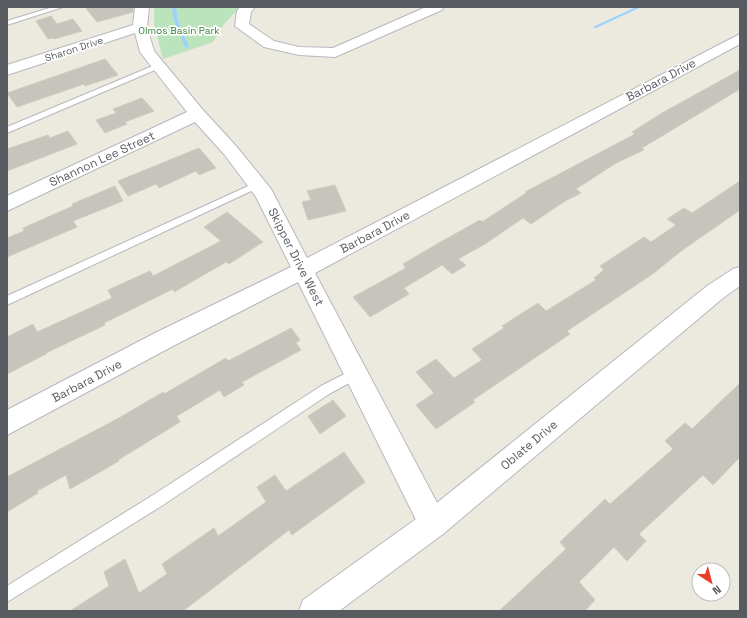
<svg xmlns="http://www.w3.org/2000/svg" width="747" height="618" viewBox="0 0 747 618" font-family="'Space Grotesk',sans-serif">
<style>
.green{fill:#bbe4bc}
.lines{fill:none;stroke-linecap:round;stroke-linejoin:round}
.stream{fill:#9cd1fe;fill-rule:evenodd}
.building{fill:#c6c4bd;stroke:#d0cbbe}
.lane-casing{stroke:#b5b8bd;stroke-width:2}
.street-casing{stroke:#b5b8bd;stroke-width:2}
.secondary-casing{stroke:#b5b9bf;stroke-width:2}
.lane{fill:#fff;fill-rule:evenodd}
.street{fill:#fff;fill-rule:evenodd}
.secondary{fill:#fff;fill-rule:evenodd}
.labels{text-anchor:middle;dominant-baseline:central;stroke-width:3.5;stroke-linejoin:round;paint-order:stroke}
.far-park-label{font-size:10px;fill:#34833a;stroke:#fff}
.far-street-label{font-size:10px;fill:#585c61;stroke:#fff}
.street-label{font-size:12px;fill:#585c61;stroke:#fff}
</style>
<rect width="100%" height="100%" fill="#ece9df"/>
<polygon class="green" points="154,7 240,7 224,24 213,42 163,59 154,24"/>
<g class="lines">
<g class="stream">
<polygon points="172,7 176,7 178,21 189,47 188,48 185,47 174,21"/>
<polygon points="636,7 641,7 596,28 593,27"/>
</g>
</g>
<g class="building">
<polygon points="85,7 133,7 133,12 97,22"/>
<polygon points="51,16 57,24 73,19 82,31 54,39 53,38 48,39 36,21"/>
<polygon points="105,59 118,75 85,86 84,84 17,107 7,93"/>
<polygon points="740,70 740,89 642,148 644,150 616,163 576,189 581,193 565,201 531,224 523,218 485,244 458,259 466,265 452,274 442,265 404,288 409,294 370,317 353,297 406,268 403,264 437,244 480,220 482,222 526,193 525,192 635,134 632,132 662,113"/>
<polygon points="142,98 154,111 125,122 127,124 105,133 96,120 116,113 113,109"/>
<polygon points="68,131 77,144 7,171 7,149 48,135 50,138"/>
<polygon points="199,148 216,168 199,175 196,171 159,188 156,184 128,196 118,181"/>
<polygon points="740,181 740,210 681,251 654,273 567,331 570,334 473,400 475,402 436,429 416,405 434,393 416,372 436,359 454,378 482,360 472,349 504,328 502,326 538,303 546,311 596,280 594,278 604,270 600,266 644,237 651,242 676,225 667,219 684,208 692,213"/>
<polygon points="335,185 346,211 308,220 302,202 311,200 307,191"/>
<polygon points="115,186 123,201 73,221 77,227 7,257 7,238 24,231 23,228 73,206 72,204"/>
<polygon points="227,212 263,242 229,264 226,262 174,292 173,289 104,323 105,325 46,353 46,354 7,374 7,337 33,324 37,332 112,298 108,290 150,271 153,276 221,241 204,227"/>
<polygon points="291,328 300,340 296,343 301,350 242,382 244,385 224,397 220,390 177,416 180,422 118,460 119,461 70,489 66,475 37,491 38,493 7,512 7,477 119,418 163,392 164,394 226,358 228,361"/>
<polygon points="740,383 740,457 713,485 703,475 639,534 646,541 627,561 614,547 579,582 595,600 585,611 499,611 566,549 560,542 605,499 610,504 673,449 665,441 685,423 692,429"/>
<polygon points="333,400 346,416 320,434 308,416"/>
<polygon points="344,452 365,482 292,535 289,530 183,611 70,611 109,586 104,572 125,559 139,593 167,574 162,564 214,528 218,536 266,502 257,487 275,475 286,491"/>
</g>
<g class="lines">
<g class="lane-casing">
<g id="lane">
<polygon points="53,7 63,7 7,25 7,21"/>
<polygon points="155,65 162,67 7,133 7,127"/>
<polygon points="257,182 260,183 260,187 7,305 7,296"/>
<polygon points="356,368 360,369 362,373 360,377 329,394 163,505 7,602 7,586 153,495 321,386"/>
</g>
</g>
<g class="street-casing">
<g id="street">
<polygon points="135,7 149,7 147,27 154,51 203,110 236,146 271,189 307,258 740,34 740,44 315,273 443,514 447,524 443,534 433,538 423,534 298,282 173,346 7,435 7,410 157,332 291,267 256,197 224,154 195,122 7,211 7,196 187,112 140,52 135,33 7,75 7,65 133,25"/>
<polygon points="240,7 255,7 251,12 249,24 274,41 299,47 333,48 426,7 444,7 442,10 335,57 299,55 264,47 235,26 237,11"/>
</g>
</g>
<g class="secondary-casing">
<polygon id="secondary" points="740,267 740,286 723,298 443,534 339,611 299,611 303,600 423,514 707,286 733,269"/>
</g>
<use href="#lane" class="lane"/>
<use href="#street" class="street"/>
<use href="#secondary" class="secondary"/>
</g>
<g class="labels">
<g class="far-park-label">
<text x="179" y="30">Olmos Basin Park</text>
</g>
<g class="far-street-label">
<text transform="translate(74 49) rotate(-18)">Sharon Drive</text>
</g>
<g class="street-label">
<text transform="translate(661 80) rotate(-28)">Barbara Drive</text>
<text transform="translate(102 159) rotate(-25)">Shannon Lee Street</text>
<text transform="translate(375 232) rotate(-28)">Barbara Drive</text>
<text transform="translate(296 257) rotate(63)">Skipper Drive West</text>
<text transform="translate(87 381) rotate(-28)">Barbara Drive</text>
<text transform="translate(529 445) rotate(-40)">Oblate Drive</text>
</g>
</g>
<rect width="747" height="618" fill="none" stroke="#585c61" stroke-width="16"/>
<g transform="translate(711 582) rotate(144)"><circle r="19" fill="#ffffff" stroke="#bcbec0"/>
<path d="M0-3L7 15L0 10L-7 15Z" fill="#e73d29"/>
<text y="-6" font-size="11" font-weight="bold" text-anchor="middle" fill="#585c61">N</text>
</g>
</svg>
